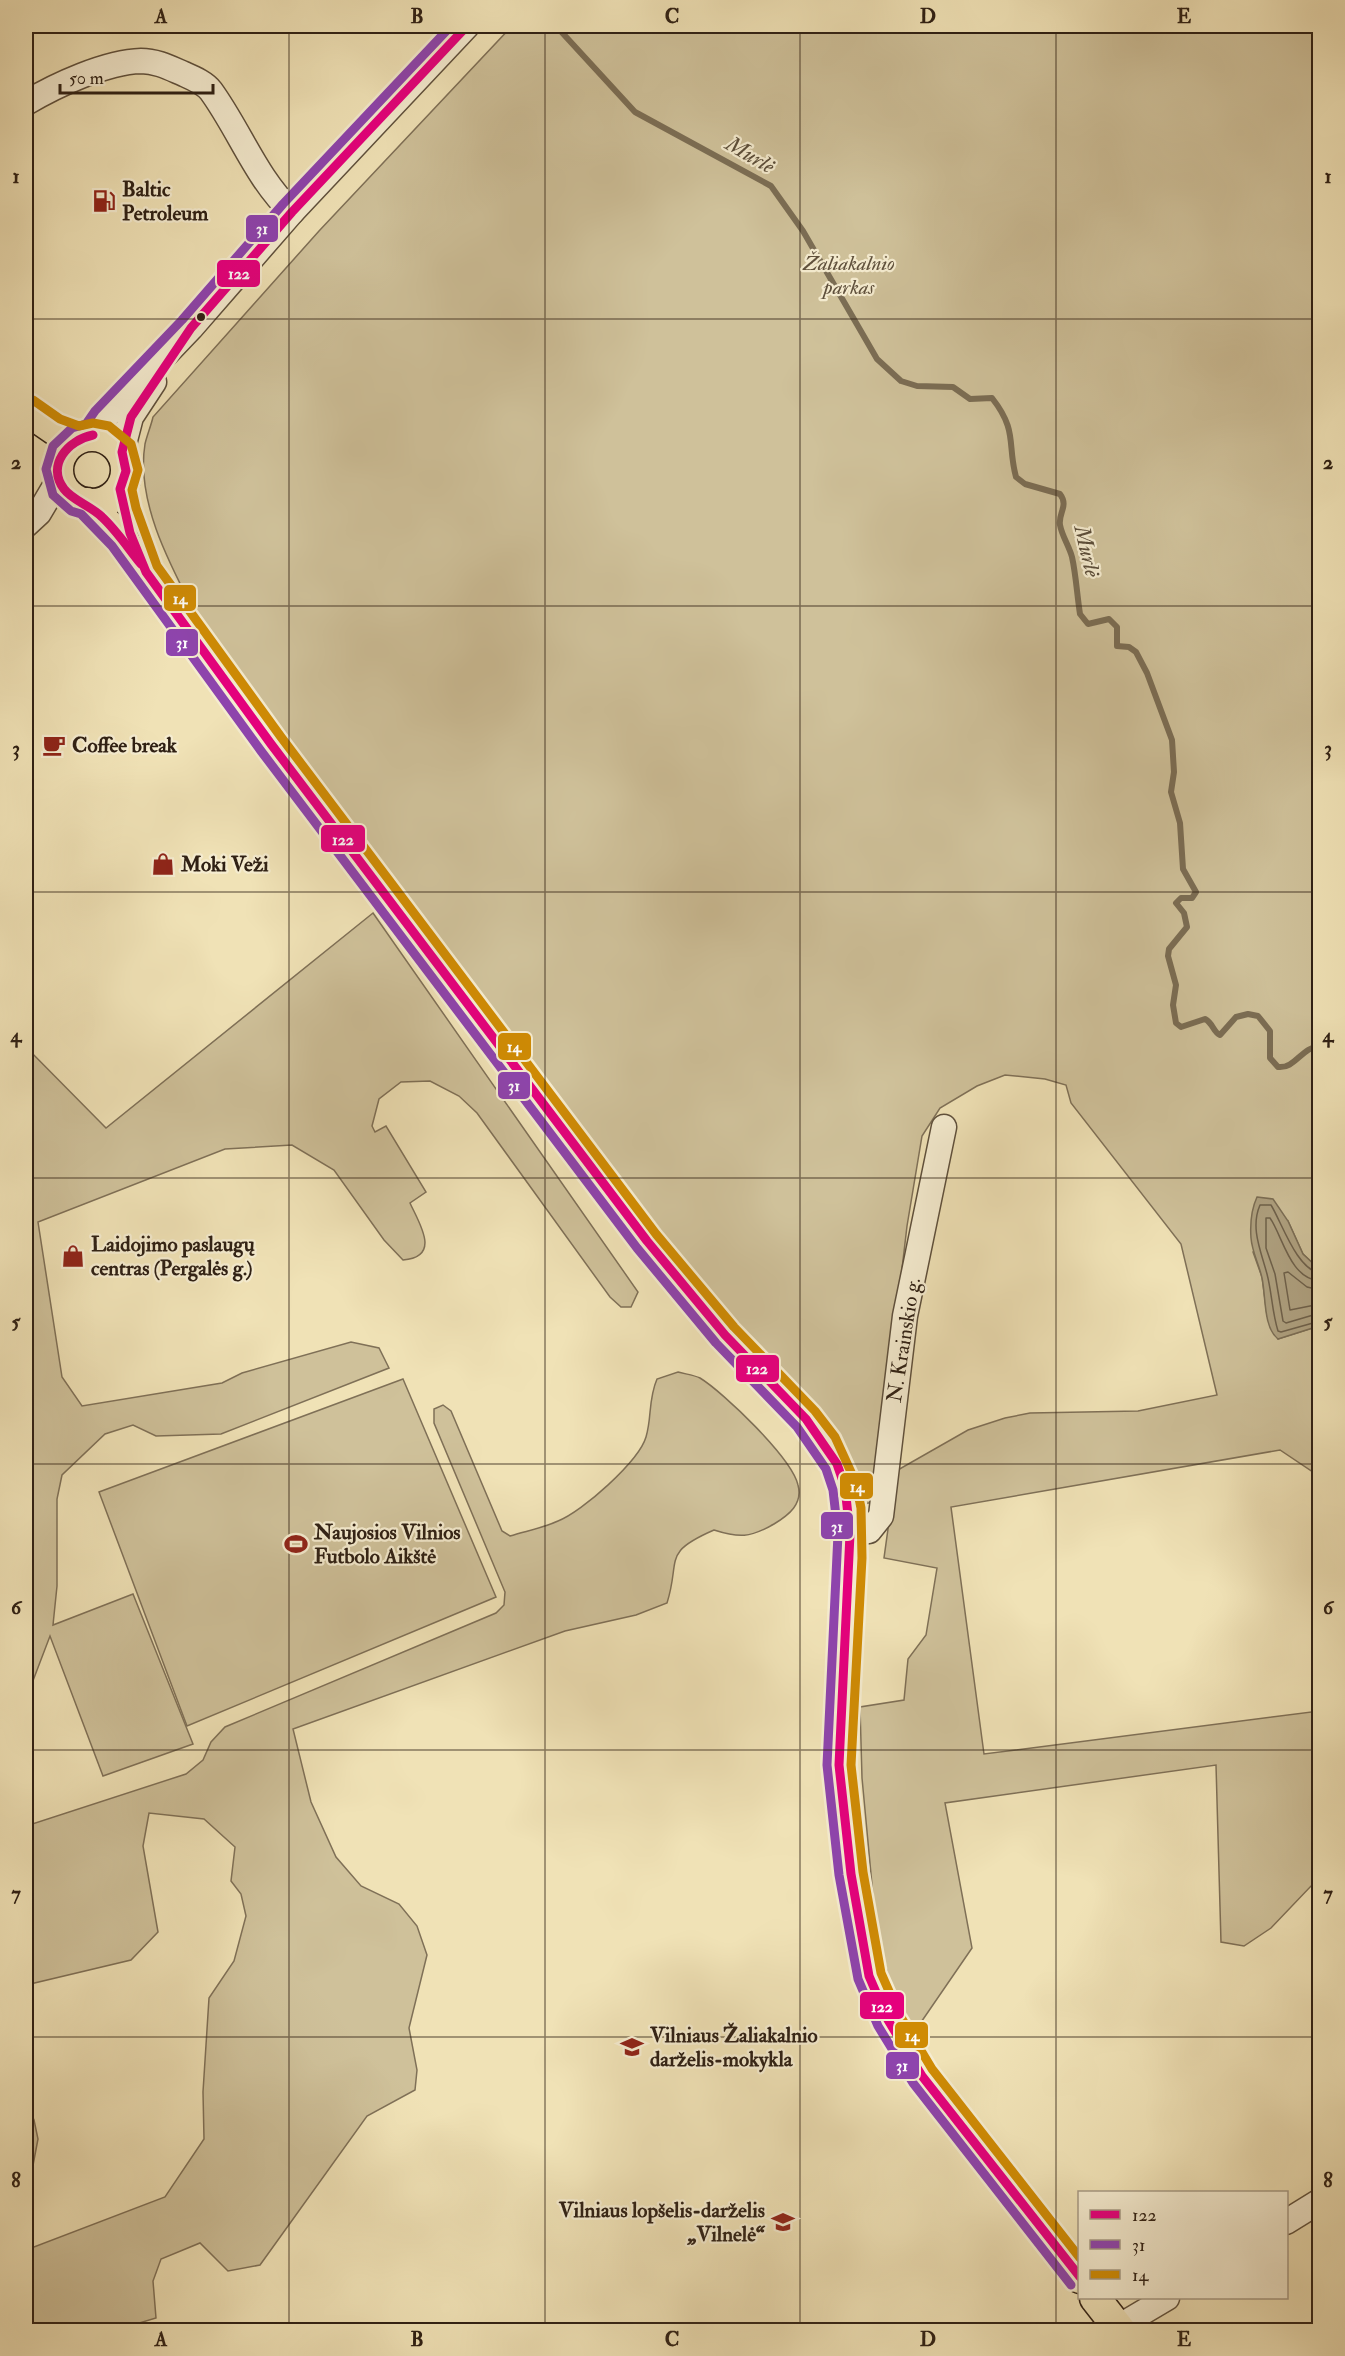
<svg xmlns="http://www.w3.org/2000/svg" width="1345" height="2356" viewBox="0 0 1345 2356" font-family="'IM FELL Double Pica',serif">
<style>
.green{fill:#cfc19a;stroke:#7f7057;stroke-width:1.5}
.water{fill:#aea07f;stroke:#7b6d54;stroke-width:1.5}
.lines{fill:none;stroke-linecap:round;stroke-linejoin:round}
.shore{stroke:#6e604a;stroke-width:1.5}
.stream{stroke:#7b6d54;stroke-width:6}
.minor-casing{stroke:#5f503c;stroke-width:27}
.major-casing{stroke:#2f2014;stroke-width:33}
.minor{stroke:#f5ecd0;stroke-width:24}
.major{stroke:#f0e2b6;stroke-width:30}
.bus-1-casing{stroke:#f5ecd0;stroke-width:14}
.bus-2-casing{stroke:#f5ecd0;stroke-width:14}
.bus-3-casing{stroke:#f5ecd0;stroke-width:14}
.bus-1{stroke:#e5007d;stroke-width:9}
.bus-2{stroke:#8e44ad;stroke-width:9}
.bus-3{stroke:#cf8b04;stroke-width:9}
.grid{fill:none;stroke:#2f2014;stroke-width:1.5;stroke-opacity:0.55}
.bus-dot{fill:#2f2014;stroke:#f5ecd0;stroke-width:2}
.labels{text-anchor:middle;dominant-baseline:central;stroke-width:4.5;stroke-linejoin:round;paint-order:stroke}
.poi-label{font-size:21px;font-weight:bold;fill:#2f2014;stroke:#f5ecd0;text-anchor:start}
.park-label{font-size:21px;font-style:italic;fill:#5f503c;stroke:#f5ecd0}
.street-label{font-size:21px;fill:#2f2014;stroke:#f5ecd0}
.water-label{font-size:22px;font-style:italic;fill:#5b4d39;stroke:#f5ecd0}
.line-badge{stroke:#f5ecd0;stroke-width:2}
.badge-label{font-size:16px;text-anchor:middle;font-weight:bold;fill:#fff}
.neatline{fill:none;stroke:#2f2014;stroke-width:2}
.grid-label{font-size:20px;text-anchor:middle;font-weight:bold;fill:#2f2014}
</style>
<rect width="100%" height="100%" fill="#f0e2b6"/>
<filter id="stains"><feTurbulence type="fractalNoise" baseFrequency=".00333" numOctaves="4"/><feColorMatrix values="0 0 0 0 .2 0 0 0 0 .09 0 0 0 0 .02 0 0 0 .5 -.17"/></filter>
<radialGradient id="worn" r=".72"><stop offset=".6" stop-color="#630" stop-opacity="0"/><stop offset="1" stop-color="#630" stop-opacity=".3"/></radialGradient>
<g class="green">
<path d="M512,26H1319V1269L1303,1254L1288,1221L1253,1252L1262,1277L1267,1315L1278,1339L1319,1326V1476L1280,1450L951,1507L984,1754L1319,1711V1882L1311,1886L1271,1928L1244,1946L1221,1942L1216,1765L945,1803L972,1948L915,2031L891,1986L881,1949L874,1906L862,1778L860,1707L904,1700L908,1659L926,1635L937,1568L884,1558L896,1471L968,1430L1005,1418L1030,1413L1138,1411L1217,1395L1181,1244L1071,1103L1066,1085L1045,1079L1005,1075L977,1086L940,1108L922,1136L907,1226L875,1501L862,1505L847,1453L818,1408L741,1330L646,1217L376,860L193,609C168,561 136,500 145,444C147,435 151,426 153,417L319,231Z"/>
<path d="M373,913L638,1292L631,1307H621L610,1297L477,1113L459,1096L430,1081L401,1082L379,1099L372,1126L375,1132L386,1126L426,1192L410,1203C419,1223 442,1257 403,1260L384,1240L334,1170L292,1145L225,1149L38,1222L62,1377L82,1406L222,1383L242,1373L351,1342L379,1348L389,1368L221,1434L156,1436L133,1425L105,1434L62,1475L57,1499V1586L53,1625L133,1594L193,1744L103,1776L50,1636L26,1699V1047L106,1128Z"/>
<path d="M678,1372C685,1374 694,1375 700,1378C723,1392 792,1458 798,1485C803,1504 789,1515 774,1524C750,1538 739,1538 714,1530C661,1553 681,1559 667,1603L636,1615L565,1631L293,1729L311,1802L336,1857L361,1886L399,1904L417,1926L427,1955L409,2028L417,2070L415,2090L367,2116L260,2265L228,2271L200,2243L161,2259L153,2281L156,2318L116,2330H26V2250L165,2197L204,2139L203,2092L209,1998L234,1961L246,1916L241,1894L231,1881L235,1847L204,1819L149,1813L143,1846L158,1932L131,1960L26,1985V1826L186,1774L203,1760L211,1742L225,1727L496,1613L504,1605L505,1592L434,1423V1409L443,1405L451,1411L502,1531L510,1536C526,1531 543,1528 558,1521C582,1512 639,1461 646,1437C652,1417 648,1400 657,1379Z"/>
<polygon points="403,1379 496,1597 187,1726 99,1492"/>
<polygon points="26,2101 34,2120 38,2139 26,2202"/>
</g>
<path class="water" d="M1257,1197L1273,1199L1288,1221L1303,1254L1319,1269V1326L1278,1339C1263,1327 1266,1296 1262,1278C1259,1264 1252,1252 1251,1238C1250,1224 1251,1210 1257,1197Z"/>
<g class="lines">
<g class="shore">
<path d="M1320,1273C1297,1270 1282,1223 1271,1205H1260C1250,1228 1261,1251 1267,1274C1272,1293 1272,1312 1278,1331L1281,1332L1320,1321"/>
<path d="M1320,1281C1290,1279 1283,1237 1270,1218H1266V1248L1275,1274L1283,1321L1286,1323L1320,1313"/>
<polyline points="1320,1290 1307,1287 1288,1272 1284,1273 1290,1310 1320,1304"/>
</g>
<path class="stream" d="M556,26L635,112L771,186L803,231L877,359L901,381L917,386L953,387L970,399L992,398C1018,431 1007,444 1016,477L1025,484L1060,494C1069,506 1058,513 1060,525C1062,536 1069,546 1072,557C1076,575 1077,595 1080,614L1088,624L1109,619L1117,627V646L1129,647L1136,652L1147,673L1172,740L1174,772L1171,792L1180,823L1183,869L1196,892L1192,898H1181L1176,903L1184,913L1187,927L1169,949L1168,956L1176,985L1173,1005L1176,1023L1181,1027L1205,1019C1213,1023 1213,1032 1220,1035L1236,1017L1248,1014L1258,1016L1270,1031V1058L1278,1067C1295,1069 1302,1047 1320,1046"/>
<g class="minor-casing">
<g id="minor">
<path d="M26,103C56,85 106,62 141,61C157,61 170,68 184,74C193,78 205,83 211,91C240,131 256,178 292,212"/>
<polyline points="93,435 104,419 191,328 292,212 467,26"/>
<polyline points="122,452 131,417 154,382"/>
<polyline points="26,525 39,513 59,479"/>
<polyline points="850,1534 869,1531 881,1516 905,1316 944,1127"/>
<polyline points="1286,2222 1320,2201"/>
<polyline points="1118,2327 1167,2298"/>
</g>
</g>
<g class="major-casing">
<g id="major">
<polyline points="26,410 55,430 78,438"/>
<circle cx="92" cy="470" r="34"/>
<polyline points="87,503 121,538 271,744 689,1294 806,1419 825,1443 845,1487 849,1509 850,1557 839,1765 851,1874 869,1976 888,2020 922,2076 1080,2278"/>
<polyline points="1095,2298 1120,2330"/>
</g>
</g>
<use href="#minor" class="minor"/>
<use href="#major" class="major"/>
<g class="bus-1-casing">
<g id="bus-1">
<polyline points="467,26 292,212 191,328 131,417 122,452 126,471 120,489 130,533 146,572 271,744 647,1241 725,1335 806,1419 837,1464 845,1487 850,1534 839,1765 851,1874 869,1976 888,2020 922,2076 1080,2277"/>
<path d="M93,435C68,440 46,465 64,489C72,500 91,506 102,517C117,531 128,548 141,564"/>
</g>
</g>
<g class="bus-2-casing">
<polyline id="bus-2" points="451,26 283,204 182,320 95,411 86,424 72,428 53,446 46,469 53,495 71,511 81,514 112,546 261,751 637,1248 716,1343 797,1427 826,1469 833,1490 838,1534 827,1765 839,1875 858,1979 878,2026 913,2083 1071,2285"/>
</g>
<g class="bus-3-casing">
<polyline id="bus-3" points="33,400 60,419 79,426 93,423 109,426 131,444 138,470 132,490 136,508 157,566 281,737 656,1234 734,1327 815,1411 835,1437 856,1483 861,1508 862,1558 851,1765 863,1872 881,1973 899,2014 932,2069 1080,2258"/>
</g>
<use href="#bus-1" class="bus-1"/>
<use href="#bus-2" class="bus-2"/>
<use href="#bus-3" class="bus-3"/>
</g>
<path class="grid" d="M289,26V2330M545,26V2330M800,26V2330M1056,26V2330M26,319H1320M26,606H1320M26,892H1320M26,1178H1320M26,1464H1320M26,1750H1320M26,2037H1320"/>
<defs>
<g id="fuel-bare" transform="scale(1.8)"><path d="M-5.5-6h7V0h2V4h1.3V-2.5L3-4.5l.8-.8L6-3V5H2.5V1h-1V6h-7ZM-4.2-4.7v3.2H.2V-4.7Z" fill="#8f2418" stroke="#f5ecd0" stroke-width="2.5" paint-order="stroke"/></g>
<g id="cafe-bare" transform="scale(1.8)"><path d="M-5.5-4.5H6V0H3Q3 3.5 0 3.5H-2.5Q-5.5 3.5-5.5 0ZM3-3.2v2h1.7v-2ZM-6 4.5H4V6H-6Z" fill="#8f2418" stroke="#f5ecd0" stroke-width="2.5" paint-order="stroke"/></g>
<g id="shop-bare" transform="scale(1.8)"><path d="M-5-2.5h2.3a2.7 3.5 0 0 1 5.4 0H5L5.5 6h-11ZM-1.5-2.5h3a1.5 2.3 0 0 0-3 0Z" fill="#8f2418" stroke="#f5ecd0" stroke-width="2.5" paint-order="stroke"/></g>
<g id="stadium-bare" transform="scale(1.8)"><path d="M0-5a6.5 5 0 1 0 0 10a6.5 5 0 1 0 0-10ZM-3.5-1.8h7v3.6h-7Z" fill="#8f2418" stroke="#f5ecd0" stroke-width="2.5" paint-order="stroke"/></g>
<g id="school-bare" transform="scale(1.8)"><path d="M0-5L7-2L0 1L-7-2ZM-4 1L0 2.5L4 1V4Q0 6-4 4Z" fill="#8f2418" stroke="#f5ecd0" stroke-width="2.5" paint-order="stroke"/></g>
</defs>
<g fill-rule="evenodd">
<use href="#fuel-bare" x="104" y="201"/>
<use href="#cafe-bare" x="54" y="745"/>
<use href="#shop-bare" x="163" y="864"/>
<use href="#shop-bare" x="73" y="1256"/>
<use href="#stadium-bare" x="296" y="1544"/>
<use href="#school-bare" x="632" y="2047"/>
<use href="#school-bare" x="783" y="2222"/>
</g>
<circle class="bus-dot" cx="201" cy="317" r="5"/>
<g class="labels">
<g class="poi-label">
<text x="122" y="189">Baltic<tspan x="122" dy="24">Petroleum</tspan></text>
<text x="72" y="745">Coffee break</text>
<text x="181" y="864">Moki Veži</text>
<text x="91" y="1244">Laidojimo paslaugų<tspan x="91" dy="24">centras (Pergalės g.)</tspan></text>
<text x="314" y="1532">Naujosios Vilnios<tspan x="314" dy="24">Futbolo Aikštė</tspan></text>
<text x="650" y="2035">Vilniaus Žaliakalnio<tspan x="650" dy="24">darželis-mokykla</tspan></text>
<text x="765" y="2210" text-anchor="end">Vilniaus lopšelis-darželis<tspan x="765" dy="24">„Vilnelė“</tspan></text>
</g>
<g class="park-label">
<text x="849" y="263">Žaliakalnio<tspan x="849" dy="24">parkas</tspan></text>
</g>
<g class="street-label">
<text transform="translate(904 1340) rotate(-81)">N. Krainskio g.</text>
</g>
<g class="water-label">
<text transform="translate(750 155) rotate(30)">Murlė</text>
<text transform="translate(1087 551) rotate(77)">Murlė</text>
</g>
</g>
<g class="line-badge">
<rect x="245" y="214" width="34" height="29" rx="6" fill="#8e44ad"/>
<rect x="216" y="259" width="45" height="29" rx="6" fill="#e5007d"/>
<rect x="163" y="584" width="34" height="28" rx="6" fill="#cf8b04"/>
<rect x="165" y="628" width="34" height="29" rx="6" fill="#8e44ad"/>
<rect x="320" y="824" width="46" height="29" rx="6" fill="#e5007d"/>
<rect x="497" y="1032" width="35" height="29" rx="6" fill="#cf8b04"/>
<rect x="497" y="1071" width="34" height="29" rx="6" fill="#8e44ad"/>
<rect x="735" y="1354" width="45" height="29" rx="6" fill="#e5007d"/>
<rect x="839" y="1472" width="35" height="28" rx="6" fill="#cf8b04"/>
<rect x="820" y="1511" width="34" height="29" rx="6" fill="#8e44ad"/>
<rect x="859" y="1991" width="46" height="29" rx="6" fill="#e5007d"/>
<rect x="894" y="2021" width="35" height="28" rx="6" fill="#cf8b04"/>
<rect x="885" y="2051" width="35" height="29" rx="6" fill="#8e44ad"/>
</g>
<g class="badge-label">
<text x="262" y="234">31</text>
<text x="239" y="279">122</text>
<text x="180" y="604">14</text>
<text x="182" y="648">31</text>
<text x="343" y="845">122</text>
<text x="514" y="1052">14</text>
<text x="514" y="1091">31</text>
<text x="757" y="1374">122</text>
<text x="857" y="1492">14</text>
<text x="837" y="1532">31</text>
<text x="882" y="2012">122</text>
<text x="912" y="2041">14</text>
<text x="902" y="2071">31</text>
</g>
<rect width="1345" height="2356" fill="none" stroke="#f0e2b6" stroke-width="66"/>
<rect x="1078" y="2191" width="210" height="108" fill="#f5ecd0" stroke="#a69a85" stroke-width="1.5"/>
<rect x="1090" y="2210" width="30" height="9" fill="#e5007d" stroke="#a69a85" stroke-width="1.5"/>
<text x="1132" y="2221" font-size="18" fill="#2f2014">122</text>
<rect x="1090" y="2240" width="30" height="9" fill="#8e44ad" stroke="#a69a85" stroke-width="1.5"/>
<text x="1132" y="2251" font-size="18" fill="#2f2014">31</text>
<rect x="1090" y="2270" width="30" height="9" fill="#cf8b04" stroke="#a69a85" stroke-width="1.5"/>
<text x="1132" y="2281" font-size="18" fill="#2f2014">14</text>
<path d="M60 84v9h153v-9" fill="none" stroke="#2f2014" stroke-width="3"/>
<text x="69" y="84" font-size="18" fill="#2f2014" stroke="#f5ecd0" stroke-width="4.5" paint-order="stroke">50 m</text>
<rect x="33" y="33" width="1279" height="2290" class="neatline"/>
<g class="grid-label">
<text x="161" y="23">A</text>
<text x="417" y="23">B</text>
<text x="672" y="23">C</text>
<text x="928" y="23">D</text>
<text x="1184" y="23">E</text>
<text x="16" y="183">1</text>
<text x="1328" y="183">1</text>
<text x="16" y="469">2</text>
<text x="1328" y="469">2</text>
<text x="16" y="755">3</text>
<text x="1328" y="755">3</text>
<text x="16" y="1042">4</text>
<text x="1328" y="1042">4</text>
<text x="16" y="1328">5</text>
<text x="1328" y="1328">5</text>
<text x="16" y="1614">6</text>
<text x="1328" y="1614">6</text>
<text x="16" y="1900">7</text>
<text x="1328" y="1900">7</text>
<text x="16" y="2187">8</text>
<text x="1328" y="2187">8</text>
<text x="161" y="2346">A</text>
<text x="417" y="2346">B</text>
<text x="672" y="2346">C</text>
<text x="928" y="2346">D</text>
<text x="1184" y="2346">E</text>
</g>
<rect width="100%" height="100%" filter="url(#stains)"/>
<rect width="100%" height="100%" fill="url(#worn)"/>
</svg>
